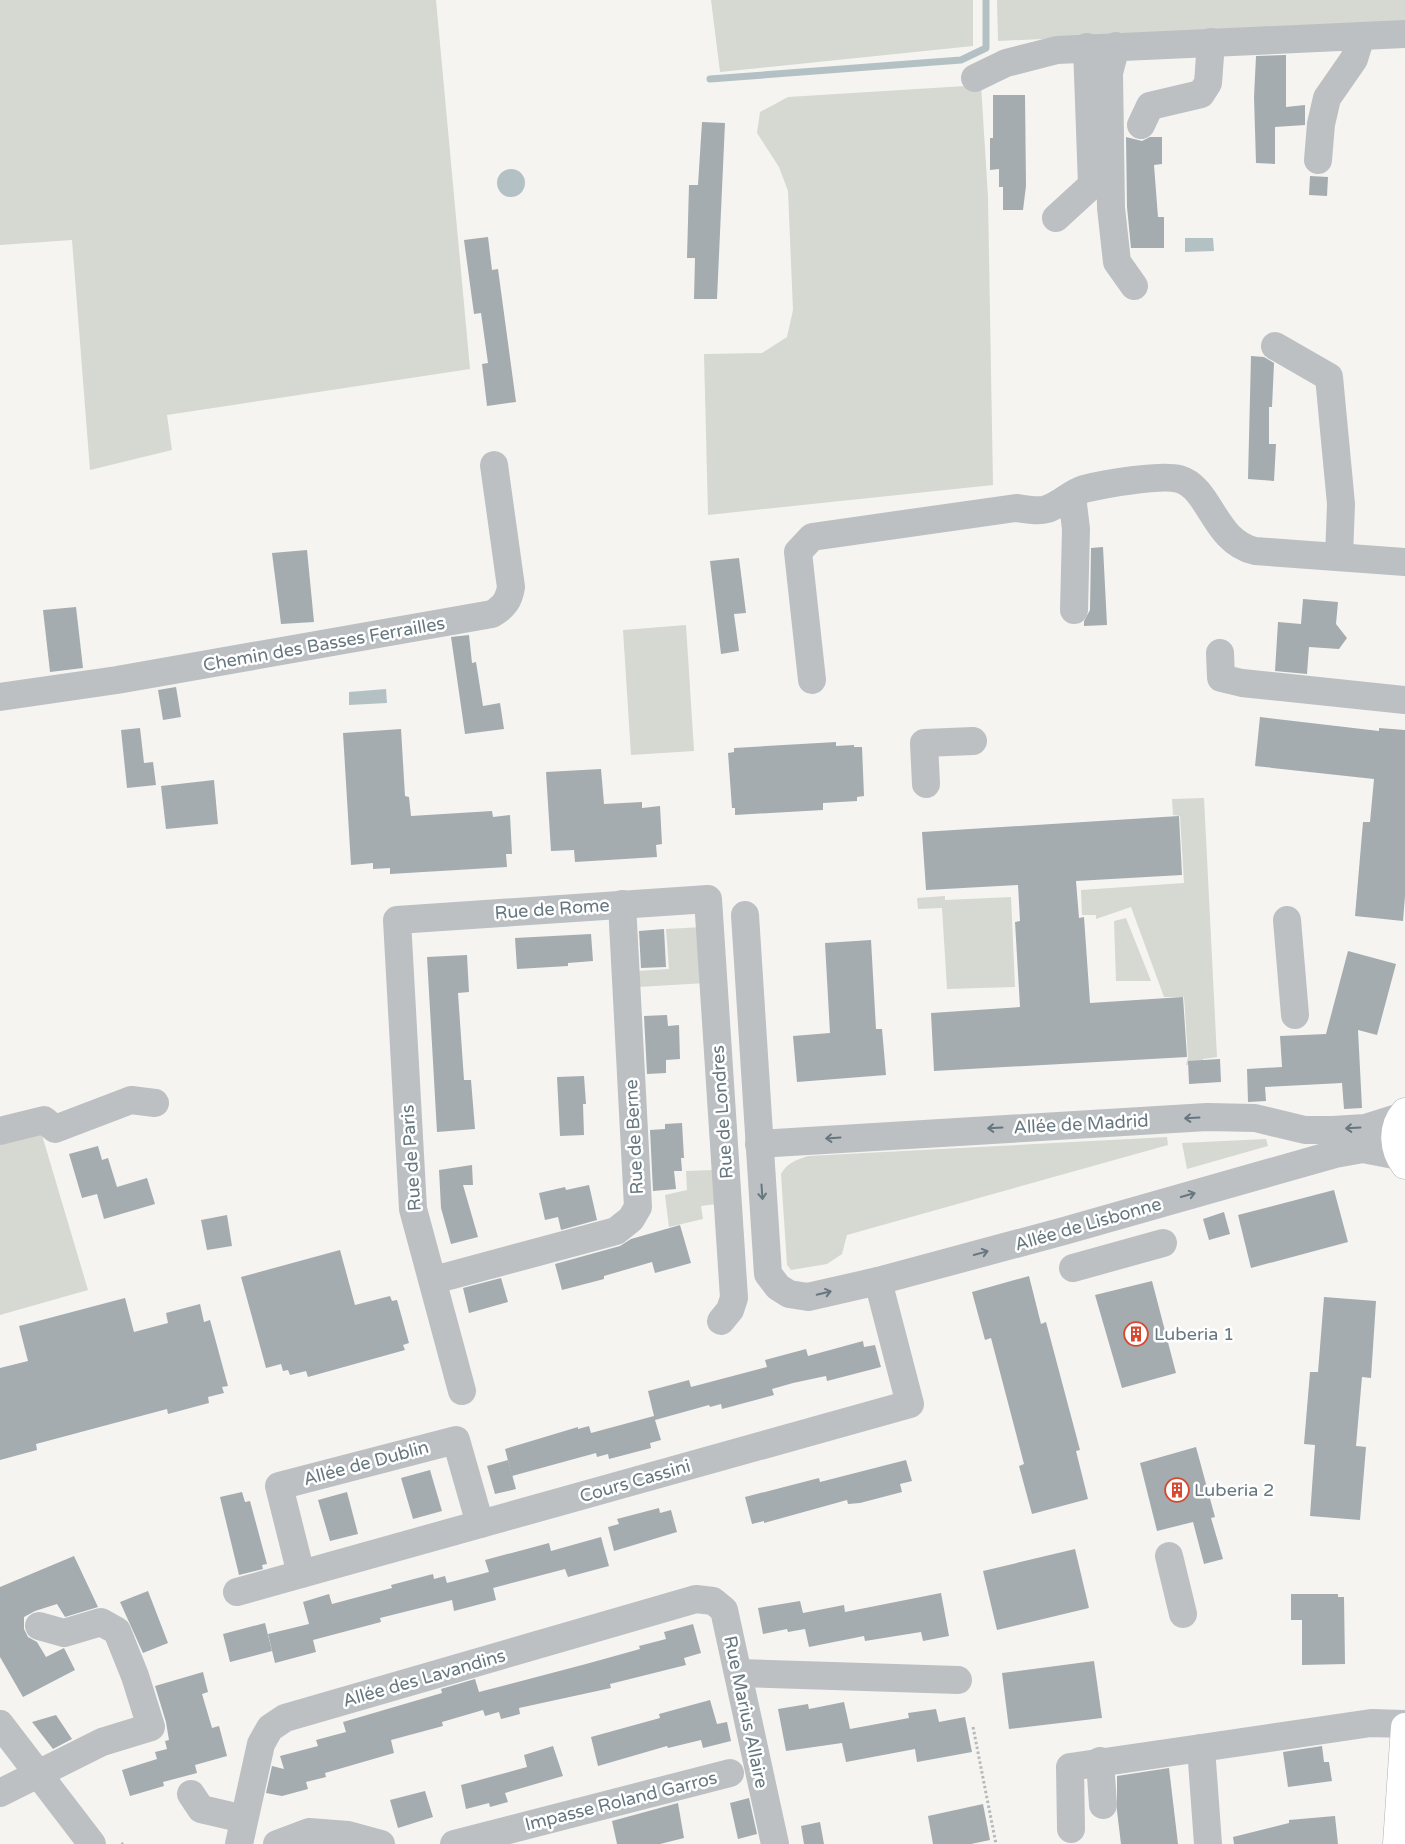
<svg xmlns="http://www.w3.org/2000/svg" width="1405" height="1844" viewBox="0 0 1405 1844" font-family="'Varela Round',sans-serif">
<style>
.green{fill:#d5d9d1}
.water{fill:#b4c1c4}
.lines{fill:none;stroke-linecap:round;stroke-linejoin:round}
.stream{stroke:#b4c1c4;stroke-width:7}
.building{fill:#a4acb0}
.major-casing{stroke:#adb3b6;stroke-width:29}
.path{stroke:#b6b9bb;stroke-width:3;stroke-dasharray:2.5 2.5;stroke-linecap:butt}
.minor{stroke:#bcc0c3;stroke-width:28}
.major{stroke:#fff;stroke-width:28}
.oneway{stroke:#667780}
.labels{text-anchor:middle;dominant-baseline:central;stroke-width:5;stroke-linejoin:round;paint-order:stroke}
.street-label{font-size:18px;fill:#667780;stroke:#fff}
.poi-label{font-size:18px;fill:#667780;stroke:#fff;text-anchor:start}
</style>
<rect width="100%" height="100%" fill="#f5f4f1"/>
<g class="green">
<polygon points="0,0 436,0 470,369 167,415 172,450 90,470 72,240 0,245"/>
<polygon points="711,0 973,0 973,46 720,72"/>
<polygon points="997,0 1405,0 1405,22 998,41"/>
<polygon points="981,85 988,197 993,485 708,515 704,354 762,353 787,337 793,310 788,191 779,167 757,133 760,112 788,97"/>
<polygon points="686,625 694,751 631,755 623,630"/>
<polygon points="1204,798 1217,1057 1203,1059 1203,1064 1186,1065 1188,1057 1184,997 1164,997 1131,907 1096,919 1096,915 1082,915 1081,890 1184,883 1180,816 1173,815 1172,799"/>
<polygon points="945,896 945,900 1011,897 1015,987 947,989 942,908 918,909 917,898"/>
<polygon points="1126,918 1151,981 1116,981 1114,921"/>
<polygon points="703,927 706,983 638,987 637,971 669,969 666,929"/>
<polygon points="39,1125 88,1290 0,1315 0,1138"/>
<path d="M1167,1137L1168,1145L847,1235L842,1254L827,1264L791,1270L787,1265L781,1174C787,1163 796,1160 808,1156Z"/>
<polygon points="1266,1139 1268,1146 1187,1169 1182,1143"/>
<polygon points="713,1170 716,1204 701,1206 703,1219 669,1227 665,1195 687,1190 686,1171"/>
</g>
<g class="water">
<circle cx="511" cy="183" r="14"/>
<polygon points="1185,238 1213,238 1214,251 1185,252"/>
<polygon points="386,689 387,703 349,705 349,692"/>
</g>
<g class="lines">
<polyline class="stream" points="710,79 961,60 986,48 986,0"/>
</g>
<g class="building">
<polygon points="1286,55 1286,107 1305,105 1305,125 1275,127 1275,164 1256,163 1254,97 1256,56"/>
<polygon points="993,95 1025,95 1026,186 1023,210 1003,210 1003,187 999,187 999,169 990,170 990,138 993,138"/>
<polygon points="702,122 725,123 717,299 694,299 695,258 687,258 689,185 698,185"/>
<polygon points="1126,137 1142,141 1150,137 1162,137 1162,164 1154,165 1158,217 1164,217 1164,248 1131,248 1127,207"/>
<polygon points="1310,176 1328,177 1327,196 1309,195"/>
<polygon points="488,237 492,270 498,269 516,402 487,406 482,364 488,363 481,313 474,314 464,240"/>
<polygon points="1251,356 1264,357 1274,363 1272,407 1269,407 1269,444 1276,444 1274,481 1248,479"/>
<polygon points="1103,547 1107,625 1084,626 1084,621 1090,610 1091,548"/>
<polygon points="307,550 314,622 281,624 272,553"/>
<polygon points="739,558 746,613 734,614 739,651 721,654 710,561"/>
<polygon points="1303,599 1338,602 1336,624 1347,638 1339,649 1309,647 1307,674 1275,671 1278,622 1301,624"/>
<polygon points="76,607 83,668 50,672 43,610"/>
<polygon points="469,635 472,663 476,662 483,706 500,703 504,729 465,734 451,637"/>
<polygon points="176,687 181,717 163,720 158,690"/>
<polygon points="1260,717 1379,731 1379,728 1405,730 1405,896 1403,921 1355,916 1363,822 1370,822 1374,779 1255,766"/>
<polygon points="140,728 144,763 153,762 156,785 127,788 121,730"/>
<polygon points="401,729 405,796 409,797 411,816 492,811 493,817 510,815 512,854 506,854 507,867 390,874 390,868 373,869 373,863 351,865 343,733"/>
<polygon points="836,742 836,746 854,745 854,747 862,747 864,796 857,797 857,801 823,803 823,810 735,815 735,808 732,808 728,753 734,752 734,748"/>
<polygon points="601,769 604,804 642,802 642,808 660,806 662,844 656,845 657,857 575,862 574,850 551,851 546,772"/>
<polygon points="214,780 218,824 166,829 161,786"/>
<polygon points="1179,816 1182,875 1076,881 1079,918 1084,917 1090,1003 1183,997 1187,1057 934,1071 931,1013 1020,1007 1015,922 1020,921 1018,885 926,890 922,832"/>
<polygon points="664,929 666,967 641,968 639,931"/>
<polygon points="591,934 593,961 568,963 568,966 517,969 515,938"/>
<polygon points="871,940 876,1029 882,1029 886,1075 797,1082 793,1036 830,1033 825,943"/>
<polygon points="1348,951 1396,964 1377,1035 1358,1030 1362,1108 1344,1109 1342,1083 1265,1087 1266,1101 1248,1102 1247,1069 1282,1067 1280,1036 1326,1034"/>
<polygon points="467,955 469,992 458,993 464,1080 471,1080 475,1129 437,1132 427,957"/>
<polygon points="667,1015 668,1026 679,1025 680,1059 666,1060 666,1073 647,1074 644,1016"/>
<polygon points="1220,1059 1221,1082 1189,1084 1188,1061"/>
<polygon points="584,1076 586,1104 583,1104 584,1135 560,1136 557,1077"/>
<polygon points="682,1123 684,1158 681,1158 682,1171 674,1171 676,1189 653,1191 650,1130 665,1129 665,1124"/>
<polygon points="98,1146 102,1160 108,1158 117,1187 147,1178 155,1204 104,1219 97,1194 82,1198 69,1154"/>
<polygon points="472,1165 473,1185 463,1185 478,1237 451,1244 441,1208 439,1170"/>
<polygon points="589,1185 597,1220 561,1230 558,1217 545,1220 539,1193 565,1187 566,1190"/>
<polygon points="1334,1190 1348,1242 1251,1268 1238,1215"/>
<polygon points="1224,1212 1230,1234 1209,1240 1203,1219"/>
<polygon points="227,1215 232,1246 207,1250 201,1220"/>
<polygon points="680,1225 691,1263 655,1273 652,1262 604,1276 604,1279 562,1290 555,1264 620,1246 631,1239"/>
<polygon points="340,1250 355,1305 390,1296 392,1301 397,1300 409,1343 403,1345 405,1350 308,1377 306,1371 290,1375 288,1370 283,1371 281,1364 266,1368 241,1277"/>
<polygon points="1029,1276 1041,1324 1046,1322 1080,1450 1076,1451 1088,1499 1032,1514 1019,1466 1024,1464 991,1338 985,1340 972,1292"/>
<polygon points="501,1278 508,1302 469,1313 463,1288"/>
<polygon points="1152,1281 1176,1373 1122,1388 1095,1295"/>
<polygon points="1324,1297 1376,1301 1371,1378 1362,1377 1356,1446 1366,1447 1360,1520 1310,1516 1315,1445 1304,1444 1310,1372 1318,1372"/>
<polygon points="125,1298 134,1332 168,1323 166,1313 200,1304 204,1322 210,1320 228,1386 222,1387 224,1393 208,1397 209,1403 168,1414 167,1409 36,1444 37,1450 0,1460 0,1368 28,1361 19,1326"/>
<polygon points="863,1341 864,1347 875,1345 881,1367 827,1381 826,1376 793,1383 772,1389 774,1395 722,1409 721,1404 710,1407 709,1405 655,1420 661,1440 650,1443 651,1448 609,1459 608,1454 597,1457 596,1453 512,1476 505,1449 578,1427 578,1429 589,1426 591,1433 654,1416 648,1391 689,1380 691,1387 767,1367 765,1360 806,1349 808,1356"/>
<polygon points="1196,1447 1215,1517 1211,1518 1223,1559 1204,1564 1193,1522 1157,1531 1140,1463"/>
<polygon points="508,1460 516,1489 495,1494 487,1466"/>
<polygon points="906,1460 912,1481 900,1484 902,1492 860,1503 848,1504 847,1500 764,1523 764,1521 752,1524 745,1497 819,1478 820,1482"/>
<polygon points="430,1470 442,1511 413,1519 401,1478"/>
<polygon points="242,1492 245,1502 250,1501 267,1564 262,1565 263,1569 239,1575 220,1497"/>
<polygon points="347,1492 358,1534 330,1541 318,1500"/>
<polygon points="659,1508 660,1513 671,1510 677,1532 614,1551 608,1527 619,1524 617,1519"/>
<polygon points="601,1537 609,1566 568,1577 565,1569 493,1588 492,1583 496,1600 454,1611 452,1600 380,1618 381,1622 313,1640 316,1652 275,1663 268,1634 309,1624 303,1602 329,1594 332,1604 392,1588 391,1585 433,1574 434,1579 445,1576 447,1583 489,1572 485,1560 549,1543 551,1551"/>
<polygon points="1075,1549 1089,1608 997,1630 983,1571"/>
<polygon points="74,1556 98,1607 65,1617 57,1604 35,1611 24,1617 24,1629 28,1637 37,1642 46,1657 64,1648 75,1670 23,1697 0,1657 0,1587"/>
<polygon points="148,1591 168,1643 143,1653 120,1602"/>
<polygon points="941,1593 949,1636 923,1641 921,1632 865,1641 864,1636 809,1647 805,1629 788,1632 787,1629 763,1634 758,1608 800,1601 803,1613 844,1605 845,1612"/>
<polygon points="1291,1594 1338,1594 1338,1597 1344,1597 1345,1664 1302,1665 1302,1620 1291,1620"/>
<polygon points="265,1623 272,1651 230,1662 223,1634"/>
<polygon points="693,1624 701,1653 684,1658 686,1665 610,1684 611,1688 519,1708 520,1714 501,1719 499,1712 485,1716 483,1710 442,1722 443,1726 391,1740 394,1753 325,1773 326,1777 306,1782 308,1789 282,1796 266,1793 272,1766 284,1769 280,1756 318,1746 316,1740 346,1732 343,1722 442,1693 441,1689 475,1679 479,1692 586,1664 640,1649 639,1646 666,1639 664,1632"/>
<polygon points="1094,1661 1102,1718 1009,1729 1002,1673"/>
<polygon points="203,1672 208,1692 202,1694 212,1728 219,1726 227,1756 195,1765 197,1773 163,1782 164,1786 130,1796 122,1770 157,1759 155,1752 167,1749 165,1741 169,1740 166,1722 155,1686"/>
<polygon points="710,1700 717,1724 727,1722 731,1741 703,1748 701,1740 668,1748 667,1746 598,1766 591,1737 660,1718 659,1714"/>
<polygon points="844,1702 850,1729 909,1718 908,1713 936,1709 939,1722 965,1717 972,1752 917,1762 915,1749 846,1762 842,1743 786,1751 778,1709 808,1704 809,1709"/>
<polygon points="56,1715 72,1739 53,1749 32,1722"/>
<polygon points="553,1746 563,1776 505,1793 508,1802 490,1807 489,1803 466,1809 461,1785 527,1767 524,1755"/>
<polygon points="1322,1746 1324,1762 1329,1762 1332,1781 1288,1787 1283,1752"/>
<polygon points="1169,1768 1178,1844 1121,1844 1117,1811 1117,1776"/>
<polygon points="425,1791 433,1817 398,1828 390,1800"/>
<polygon points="749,1798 757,1834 738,1839 730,1803"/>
<polygon points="678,1803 684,1838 660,1844 617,1844 612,1821"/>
<polygon points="983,1804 990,1840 971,1844 933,1844 928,1816"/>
<polygon points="1335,1816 1338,1844 1234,1844 1233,1837 1289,1823 1289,1820"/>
<polygon points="820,1822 824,1844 804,1844 801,1826"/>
</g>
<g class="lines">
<g class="major-casing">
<g id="major">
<path d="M1405,1112C1391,1128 1393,1149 1405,1165"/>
<polyline points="1397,1844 1405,1727"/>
</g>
</g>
<g class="path">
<polyline points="973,1727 996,1844"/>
<polyline points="121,1844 124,1844"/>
</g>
<g class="minor">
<polyline points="1116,46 1109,73 1111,208 1117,262 1134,286"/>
<polyline points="975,78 1006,63 1057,50 1405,34"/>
<polyline points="1141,125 1150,106 1201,94 1208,83 1211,42"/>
<polyline points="1318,160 1321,124 1327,98 1354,59 1361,36"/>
<polyline points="1056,218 1092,185 1087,47"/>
<polyline points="1275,346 1329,377 1341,504 1339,557"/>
<polyline points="1072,496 1076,529 1074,610"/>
<polyline points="1220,653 1221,678 1242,683 1405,700"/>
<path d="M812,680L798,552L812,537L1016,508C1025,509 1038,512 1047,509C1060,505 1071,493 1084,489C1104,484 1161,474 1179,479C1211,488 1213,541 1255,551L1405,562"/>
<path d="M0,697L117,680L492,614C504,607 509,600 511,587L494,465"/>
<polyline points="926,784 924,743 973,741"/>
<polyline points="745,915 768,1274 778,1287 789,1294 808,1297 878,1281 1064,1231 1335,1154 1363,1149 1399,1156"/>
<polyline points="1287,920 1295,1015"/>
<polyline points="0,1131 44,1120 55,1129 131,1100 155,1103"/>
<polyline points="759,1144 1207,1117 1255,1118 1305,1130 1333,1130 1365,1128 1400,1117"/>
<polyline points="1073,1268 1163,1243"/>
<polyline points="434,1280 616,1231 631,1219 638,1207 622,904"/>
<polyline points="462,1391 413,1209 397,920 708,899 734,1298 730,1310 721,1321"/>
<polyline points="1169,1556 1183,1614"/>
<polyline points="301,1574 279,1486 456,1440 480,1524"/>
<polyline points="237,1592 910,1404 878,1281"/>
<polyline points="739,1673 958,1680"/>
<polyline points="0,1724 92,1844"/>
<polyline points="1100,1761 1103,1805"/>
<polyline points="0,1793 102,1742 151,1727 135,1676 117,1631 101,1622 64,1633 39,1626"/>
<polyline points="191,1794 201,1809 244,1819"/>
<polyline points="1071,1829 1070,1767 1201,1748"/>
<polyline points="239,1844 261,1744 270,1728 285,1718 696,1599 713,1601 724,1610 775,1844"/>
<polyline points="277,1844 309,1832 348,1835 381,1844"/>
<polyline points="454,1844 730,1773"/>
<polyline points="1208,1844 1201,1748 1371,1723 1405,1724"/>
</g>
<use href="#major" class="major"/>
</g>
<defs><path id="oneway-shaft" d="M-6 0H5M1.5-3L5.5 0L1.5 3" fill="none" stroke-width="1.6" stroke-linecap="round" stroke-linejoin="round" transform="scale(1.25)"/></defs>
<g class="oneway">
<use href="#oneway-shaft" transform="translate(1192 1118) rotate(177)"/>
<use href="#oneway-shaft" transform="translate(995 1128) rotate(177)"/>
<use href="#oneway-shaft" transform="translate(1353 1128) rotate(177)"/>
<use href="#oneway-shaft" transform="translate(833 1138) rotate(176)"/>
<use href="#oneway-shaft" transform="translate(762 1192) rotate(86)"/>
<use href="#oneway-shaft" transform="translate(1188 1195) rotate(-16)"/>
<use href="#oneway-shaft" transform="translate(981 1253) rotate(-15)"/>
<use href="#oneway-shaft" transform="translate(824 1293) rotate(-13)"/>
</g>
<defs>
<g id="building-ring" transform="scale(1.25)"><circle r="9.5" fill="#fff" stroke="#d64930" stroke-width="1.5"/><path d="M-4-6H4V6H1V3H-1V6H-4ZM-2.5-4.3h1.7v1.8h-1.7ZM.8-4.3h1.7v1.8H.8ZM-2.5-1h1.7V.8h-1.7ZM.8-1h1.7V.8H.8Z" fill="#d64930"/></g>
</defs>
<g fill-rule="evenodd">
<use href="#building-ring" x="1136" y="1334"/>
<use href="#building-ring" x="1177" y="1490"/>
</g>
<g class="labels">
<g class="street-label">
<text transform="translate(324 644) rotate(-10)">Chemin des Basses Ferrailles</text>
<text transform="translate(552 909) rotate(-4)">Rue de Rome</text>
<text transform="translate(722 1112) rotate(-94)">Rue de Londres</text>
<text transform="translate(1081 1124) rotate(-3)">Allée de Madrid</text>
<text transform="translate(634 1137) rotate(-93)">Rue de Berne</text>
<text transform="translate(411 1158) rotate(-94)">Rue de Paris</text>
<text transform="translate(1088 1224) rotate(-16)">Allée de Lisbonne</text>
<text transform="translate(366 1463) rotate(-15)">Allée de Dublin</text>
<text transform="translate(635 1481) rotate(-16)">Cours Cassini</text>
<text transform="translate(424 1678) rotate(-16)">Allée des Lavandins</text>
<text transform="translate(746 1712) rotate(78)">Rue Marius Allaire</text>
<text transform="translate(621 1801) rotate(-14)">Impasse Roland Garros</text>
</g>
<g class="poi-label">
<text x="1154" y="1334">Luberia 1</text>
<text x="1194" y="1490">Luberia 2</text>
</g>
</g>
</svg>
